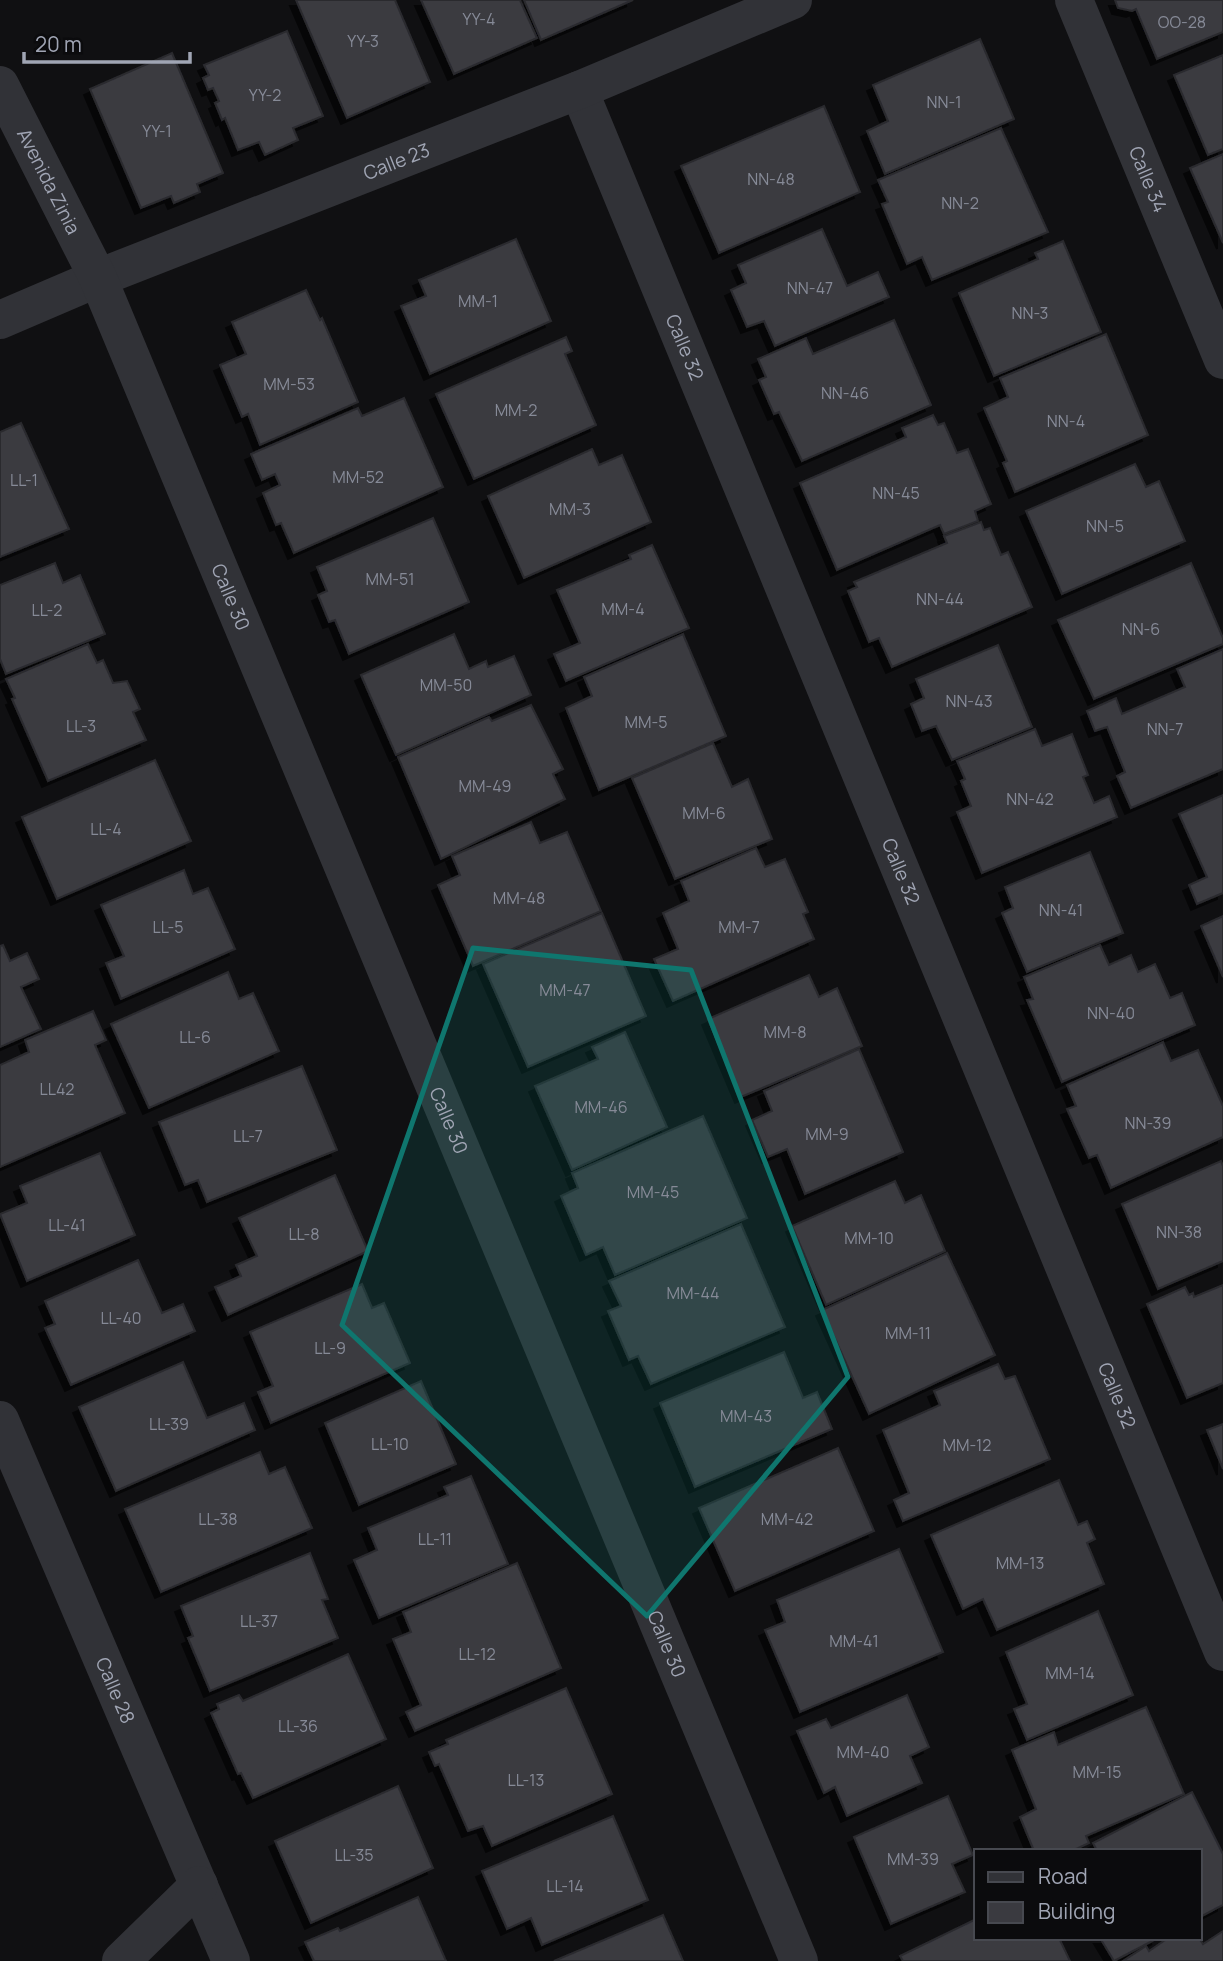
<svg xmlns="http://www.w3.org/2000/svg" width="1223" height="1961" viewBox="0 0 1223 1961" font-family="Manrope,sans-serif">
<style>
.building{fill:#3a3a40;stroke:#2a2a2e;stroke-width:2;filter:url(#shadow)}
.lines{fill:none;stroke-linecap:round;stroke-linejoin:round}
.minor{stroke:#313237;stroke-width:38}
.tertiary{stroke:#313237;stroke-width:38}
.marked{fill:#0f766e;fill-opacity:0.2;stroke:#0f766e;stroke-width:5;stroke-linejoin:round}
.labels{text-anchor:middle;dominant-baseline:central;stroke-width:5;stroke-linejoin:round;paint-order:stroke}
.number-label{font-size:16px;fill:#868a97}
.street-label{font-size:19px;fill:#a0a5b4;stroke:#0b0b0d}
</style>
<defs>
<filter id="shadow"><feDropShadow dx="-6" dy="6" stdDeviation="0" flood-color="#0009"/></filter>
</defs>
<rect width="100%" height="100%" fill="#101012"/>
<g class="building">
<polygon points="296,0 395,0 430,82 347,118"/>
<polygon points="421,0 520,0 537,38 454,74"/>
<polygon points="524,0 633,0 541,40"/>
<polygon points="1115,0 1223,0 1223,32 1157,59 1136,9 1132,11 1118,8"/>
<polygon points="287,31 323,116 293,128 298,140 265,155 259,142 238,150 225,118 222,120 215,103 219,101 213,88 208,90 203,78 209,75 204,65"/>
<polygon points="980,39 1014,119 885,174 867,131 888,121 873,85"/>
<polygon points="172,53 223,173 197,184 200,192 174,203 171,196 141,208 90,89"/>
<polygon points="1223,55 1223,149 1208,155 1174,75"/>
<polygon points="824,106 860,192 719,253 681,166"/>
<polygon points="1001,128 1048,232 932,280 922,257 907,264 882,204 888,202 878,180"/>
<polygon points="1223,154 1223,243 1190,168"/>
<polygon points="822,229 847,286 878,272 889,297 775,346 764,321 747,327 731,290 746,283 738,265"/>
<polygon points="516,239 551,321 430,374 401,306 426,296 419,280"/>
<polygon points="1063,241 1101,332 994,376 959,293 1038,259 1035,253"/>
<polygon points="306,290 320,320 322,318 358,402 260,445 248,414 242,417 220,365 246,354 232,322"/>
<polygon points="894,320 931,405 802,461 779,412 774,414 759,380 766,377 758,359 806,338 813,354"/>
<polygon points="1106,334 1148,435 1015,492 1003,463 1007,461 984,408 1008,397 1000,378"/>
<polygon points="566,337 572,351 565,354 596,425 474,479 436,394"/>
<polygon points="404,398 443,487 294,553 281,523 276,525 263,493 280,485 275,474 262,480 251,454 358,408 362,416"/>
<polygon points="933,415 938,425 944,423 957,453 968,449 991,504 975,511 978,521 944,534 940,525 837,570 800,483 906,437 902,428"/>
<polygon points="21,423 69,529 0,557 0,432"/>
<polygon points="592,449 599,465 622,455 651,522 524,578 488,496"/>
<polygon points="1135,464 1146,487 1159,481 1185,541 1062,594 1026,511"/>
<polygon points="433,518 469,602 349,654 335,620 329,622 318,595 327,591 317,567"/>
<polygon points="981,522 984,530 990,528 1001,555 1008,552 1032,607 892,667 879,638 869,642 848,591 857,587 854,582 947,543 944,536"/>
<polygon points="652,545 689,628 566,681 554,654 580,643 557,590 631,559 629,555"/>
<polygon points="55,563 63,583 80,575 105,634 6,674 0,659 0,585"/>
<polygon points="1191,563 1223,638 1223,644 1094,699 1058,620"/>
<polygon points="454,634 469,669 486,661 488,667 514,656 531,695 396,755 361,675"/>
<polygon points="683,634 726,736 599,790 566,708 592,696 584,677"/>
<polygon points="88,644 97,663 103,660 113,683 127,681 140,709 133,712 146,740 48,781 12,699 15,698 6,679"/>
<polygon points="998,645 1032,727 952,760 936,726 922,731 911,704 924,698 916,679"/>
<polygon points="1223,649 1223,769 1131,808 1117,776 1125,772 1107,727 1095,731 1087,711 1116,698 1122,714 1185,687 1177,669"/>
<polygon points="531,705 563,769 553,774 565,799 441,859 398,757 489,717 492,721"/>
<polygon points="1035,729 1042,746 1072,734 1088,775 1083,777 1094,803 1109,796 1117,817 982,873 957,812 971,806 961,781 965,779 957,761"/>
<polygon points="713,743 732,787 748,779 772,839 675,879 632,778"/>
<polygon points="155,760 191,841 57,899 22,817"/>
<polygon points="1223,795 1223,893 1197,904 1189,885 1207,877 1179,814"/>
<polygon points="531,822 540,843 567,832 601,911 473,966 438,885 460,875 452,856"/>
<polygon points="756,848 765,867 785,859 808,912 803,914 814,939 673,1001 654,959 678,949 663,913 689,901 681,881"/>
<polygon points="1090,852 1123,933 1027,972 1002,913 1013,908 1005,887"/>
<polygon points="184,870 193,894 208,888 235,949 121,999 106,963 124,956 101,905"/>
<polygon points="602,913 646,1016 528,1067 483,964"/>
<polygon points="1223,916 1223,977 1201,926"/>
<polygon points="3,945 10,961 27,953 39,979 21,987 41,1029 0,1047 0,946"/>
<polygon points="1100,945 1109,965 1131,955 1138,972 1155,964 1170,998 1182,993 1195,1025 1062,1082 1027,1000 1033,999 1024,977"/>
<polygon points="228,972 239,999 253,993 279,1051 149,1108 111,1024"/>
<polygon points="809,975 819,997 837,988 862,1046 741,1097 708,1019"/>
<polygon points="93,1011 106,1040 95,1045 125,1113 0,1167 0,1065 29,1052 25,1040"/>
<polygon points="625,1032 667,1127 572,1170 535,1086 598,1059 592,1047"/>
<polygon points="1163,1042 1171,1061 1198,1050 1223,1106 1223,1137 1111,1188 1097,1155 1089,1158 1067,1109 1076,1106 1067,1085"/>
<polygon points="859,1049 903,1152 805,1194 787,1149 768,1157 752,1120 772,1111 764,1091"/>
<polygon points="302,1066 337,1150 207,1202 198,1180 185,1185 159,1122"/>
<polygon points="703,1116 747,1218 615,1275 603,1247 586,1255 561,1196 578,1188 572,1173"/>
<polygon points="100,1153 135,1235 27,1281 0,1214 27,1203 20,1186"/>
<polygon points="1221,1161 1223,1166 1223,1261 1158,1289 1122,1204"/>
<polygon points="335,1175 368,1251 228,1315 215,1287 241,1276 236,1265 257,1256 239,1218"/>
<polygon points="895,1181 905,1203 921,1195 945,1251 826,1305 792,1226"/>
<polygon points="741,1224 785,1327 651,1384 638,1356 629,1360 608,1311 621,1306 609,1281"/>
<polygon points="947,1253 995,1355 869,1414 822,1310"/>
<polygon points="138,1260 162,1313 183,1304 195,1331 71,1385 45,1328 55,1324 45,1301"/>
<polygon points="362,1284 372,1308 384,1303 410,1363 271,1423 258,1392 273,1386 250,1332"/>
<polygon points="1223,1285 1223,1383 1187,1398 1147,1304 1185,1287 1189,1295 1193,1293 1194,1297"/>
<polygon points="784,1352 803,1398 817,1392 832,1429 695,1487 660,1403"/>
<polygon points="183,1362 207,1418 244,1403 255,1430 116,1491 79,1407"/>
<polygon points="998,1364 1005,1379 1015,1376 1050,1459 903,1521 894,1500 909,1493 883,1430 940,1405 934,1391"/>
<polygon points="421,1381 456,1464 359,1505 325,1423"/>
<polygon points="1223,1424 1223,1469 1207,1430"/>
<polygon points="838,1448 874,1531 735,1591 699,1508"/>
<polygon points="260,1452 269,1474 285,1467 312,1528 161,1592 125,1509"/>
<polygon points="471,1476 508,1564 379,1618 354,1560 377,1550 368,1528 448,1495 444,1487"/>
<polygon points="1059,1480 1078,1525 1087,1521 1095,1539 1087,1543 1104,1584 997,1630 983,1599 963,1609 931,1535"/>
<polygon points="899,1549 943,1652 800,1712 765,1630 785,1622 777,1600"/>
<polygon points="310,1553 328,1599 322,1600 338,1638 210,1691 188,1638 193,1636 181,1606"/>
<polygon points="517,1563 561,1668 415,1731 406,1712 421,1705 393,1639 411,1632 403,1612"/>
<polygon points="1098,1611 1133,1695 1027,1740 1014,1709 1027,1704 1006,1652"/>
<polygon points="348,1654 386,1739 253,1798 241,1773 238,1774 211,1713 219,1709 217,1704 239,1695 243,1701"/>
<polygon points="566,1688 612,1794 492,1846 483,1826 468,1831 439,1764 435,1766 429,1752 448,1744 446,1740"/>
<polygon points="907,1695 929,1747 910,1756 922,1783 847,1816 835,1787 824,1793 797,1731 826,1719 831,1728"/>
<polygon points="1146,1707 1184,1794 1086,1836 1089,1843 1072,1851 1034,1851 1020,1817 1036,1809 1012,1750 1054,1732 1058,1745"/>
<polygon points="398,1786 433,1868 311,1923 275,1841"/>
<polygon points="1192,1792 1223,1854 1223,1905 1200,1917 1200,1851 1097,1851 1093,1843"/>
<polygon points="948,1796 973,1855 952,1864 965,1892 891,1924 854,1837"/>
<polygon points="613,1816 648,1900 542,1945 531,1918 507,1929 482,1871"/>
<polygon points="418,1897 446,1961 314,1961 305,1942 338,1928 340,1931"/>
<polygon points="663,1915 683,1961 554,1961"/>
<polygon points="976,1919 976,1938 1059,1938 1070,1961 903,1961 900,1956"/>
<polygon points="1223,1931 1223,1961 1123,1961 1146,1946 1149,1951 1168,1938 1199,1938 1203,1944"/>
<polygon points="1100,1938 1158,1938 1114,1961"/>
</g>
<g class="lines">
<g class="minor">
<path id="s1" d="M1074,0L1223,360"/>
<path id="s2" d="M579,90L1223,1652"/>
<path id="s3" d="M0,320L98,278L579,90L793,0"/>
<path id="s4" d="M0,1420L231,1961"/>
<polyline points="121,1961 199,1885"/>
</g>
<path class="tertiary" id="s5" d="M0,85L98,278L799,1961"/>
</g>
<path class="marked" d="M473,948L691,970L848,1377L647,1616L342,1325Z"/>
<g class="labels">
<g class="number-label">
<text x="479" y="19">YY-4</text>
<text x="1182" y="22">OO-28</text>
<text x="363" y="41">YY-3</text>
<text x="265" y="95">YY-2</text>
<text x="944" y="102">NN-1</text>
<text x="157" y="131">YY-1</text>
<text x="771" y="179">NN-48</text>
<text x="960" y="203">NN-2</text>
<text x="810" y="288">NN-47</text>
<text x="478" y="301">MM-1</text>
<text x="1030" y="313">NN-3</text>
<text x="289" y="384">MM-53</text>
<text x="845" y="393">NN-46</text>
<text x="516" y="410">MM-2</text>
<text x="1066" y="421">NN-4</text>
<text x="358" y="477">MM-52</text>
<text x="24" y="480">LL-1</text>
<text x="896" y="493">NN-45</text>
<text x="570" y="509">MM-3</text>
<text x="1105" y="526">NN-5</text>
<text x="390" y="579">MM-51</text>
<text x="940" y="599">NN-44</text>
<text x="623" y="609">MM-4</text>
<text x="47" y="610">LL-2</text>
<text x="1141" y="629">NN-6</text>
<text x="446" y="685">MM-50</text>
<text x="969" y="701">NN-43</text>
<text x="646" y="722">MM-5</text>
<text x="81" y="726">LL-3</text>
<text x="1165" y="729">NN-7</text>
<text x="485" y="786">MM-49</text>
<text x="1030" y="799">NN-42</text>
<text x="704" y="813">MM-6</text>
<text x="106" y="829">LL-4</text>
<text x="519" y="898">MM-48</text>
<text x="1061" y="910">NN-41</text>
<text x="168" y="927">LL-5</text>
<text x="739" y="927">MM-7</text>
<text x="565" y="990">MM-47</text>
<text x="1111" y="1013">NN-40</text>
<text x="785" y="1032">MM-8</text>
<text x="195" y="1037">LL-6</text>
<text x="57" y="1089">LL42</text>
<text x="601" y="1107">MM-46</text>
<text x="1148" y="1123">NN-39</text>
<text x="827" y="1134">MM-9</text>
<text x="248" y="1136">LL-7</text>
<text x="653" y="1192">MM-45</text>
<text x="67" y="1225">LL-41</text>
<text x="1179" y="1232">NN-38</text>
<text x="304" y="1234">LL-8</text>
<text x="869" y="1238">MM-10</text>
<text x="693" y="1293">MM-44</text>
<text x="121" y="1318">LL-40</text>
<text x="908" y="1333">MM-11</text>
<text x="330" y="1348">LL-9</text>
<text x="746" y="1416">MM-43</text>
<text x="169" y="1424">LL-39</text>
<text x="390" y="1444">LL-10</text>
<text x="967" y="1445">MM-12</text>
<text x="218" y="1519">LL-38</text>
<text x="787" y="1519">MM-42</text>
<text x="435" y="1539">LL-11</text>
<text x="1020" y="1563">MM-13</text>
<text x="259" y="1621">LL-37</text>
<text x="854" y="1641">MM-41</text>
<text x="477" y="1654">LL-12</text>
<text x="1070" y="1673">MM-14</text>
<text x="298" y="1726">LL-36</text>
<text x="863" y="1752">MM-40</text>
<text x="1097" y="1772">MM-15</text>
<text x="526" y="1780">LL-13</text>
<text x="354" y="1855">LL-35</text>
<text x="913" y="1859">MM-39</text>
<text x="565" y="1886">LL-14</text>
</g>
<g class="street-label">
<text stroke="none"><textPath href="#s3" startOffset="427">Calle 23</textPath></text>
<text stroke="none"><textPath href="#s1" startOffset="194">Calle 34</textPath></text>
<text stroke="none"><textPath href="#s5" startOffset="108">Avenida Zinia</textPath></text>
<text stroke="none"><textPath href="#s2" startOffset="278">Calle 32</textPath></text>
<text stroke="none"><textPath href="#s5" startOffset="562">Calle 30</textPath></text>
<text stroke="none"><textPath href="#s2" startOffset="845">Calle 32</textPath></text>
<text stroke="none"><textPath href="#s5" startOffset="1129">Calle 30</textPath></text>
<text stroke="none"><textPath href="#s2" startOffset="1412">Calle 32</textPath></text>
<text stroke="none"><textPath href="#s5" startOffset="1696">Calle 30</textPath></text>
<text stroke="none"><textPath href="#s4" startOffset="294">Calle 28</textPath></text>
</g>
</g>
<rect x="974" y="1849" width="228" height="91" fill="#0b0b0d" stroke="#474950" stroke-width="2"/>
<rect x="988" y="1872" width="35" height="10" fill="#313237" stroke="#474950" stroke-width="2"/>
<text x="1038" y="1884" font-size="21" fill="#a0a5b4">Road</text>
<rect x="988" y="1902" width="35" height="21" fill="#3a3a40" stroke="#474950" stroke-width="2"/>
<text x="1038" y="1919" font-size="21" fill="#a0a5b4">Building</text>
<path d="M24 52v10h166v-10" fill="none" stroke="#a0a5b4" stroke-width="3.5"/>
<text x="35" y="52" font-size="21" fill="#a0a5b4" stroke="#0b0b0d" stroke-width="5" paint-order="stroke">20 m</text>
</svg>
